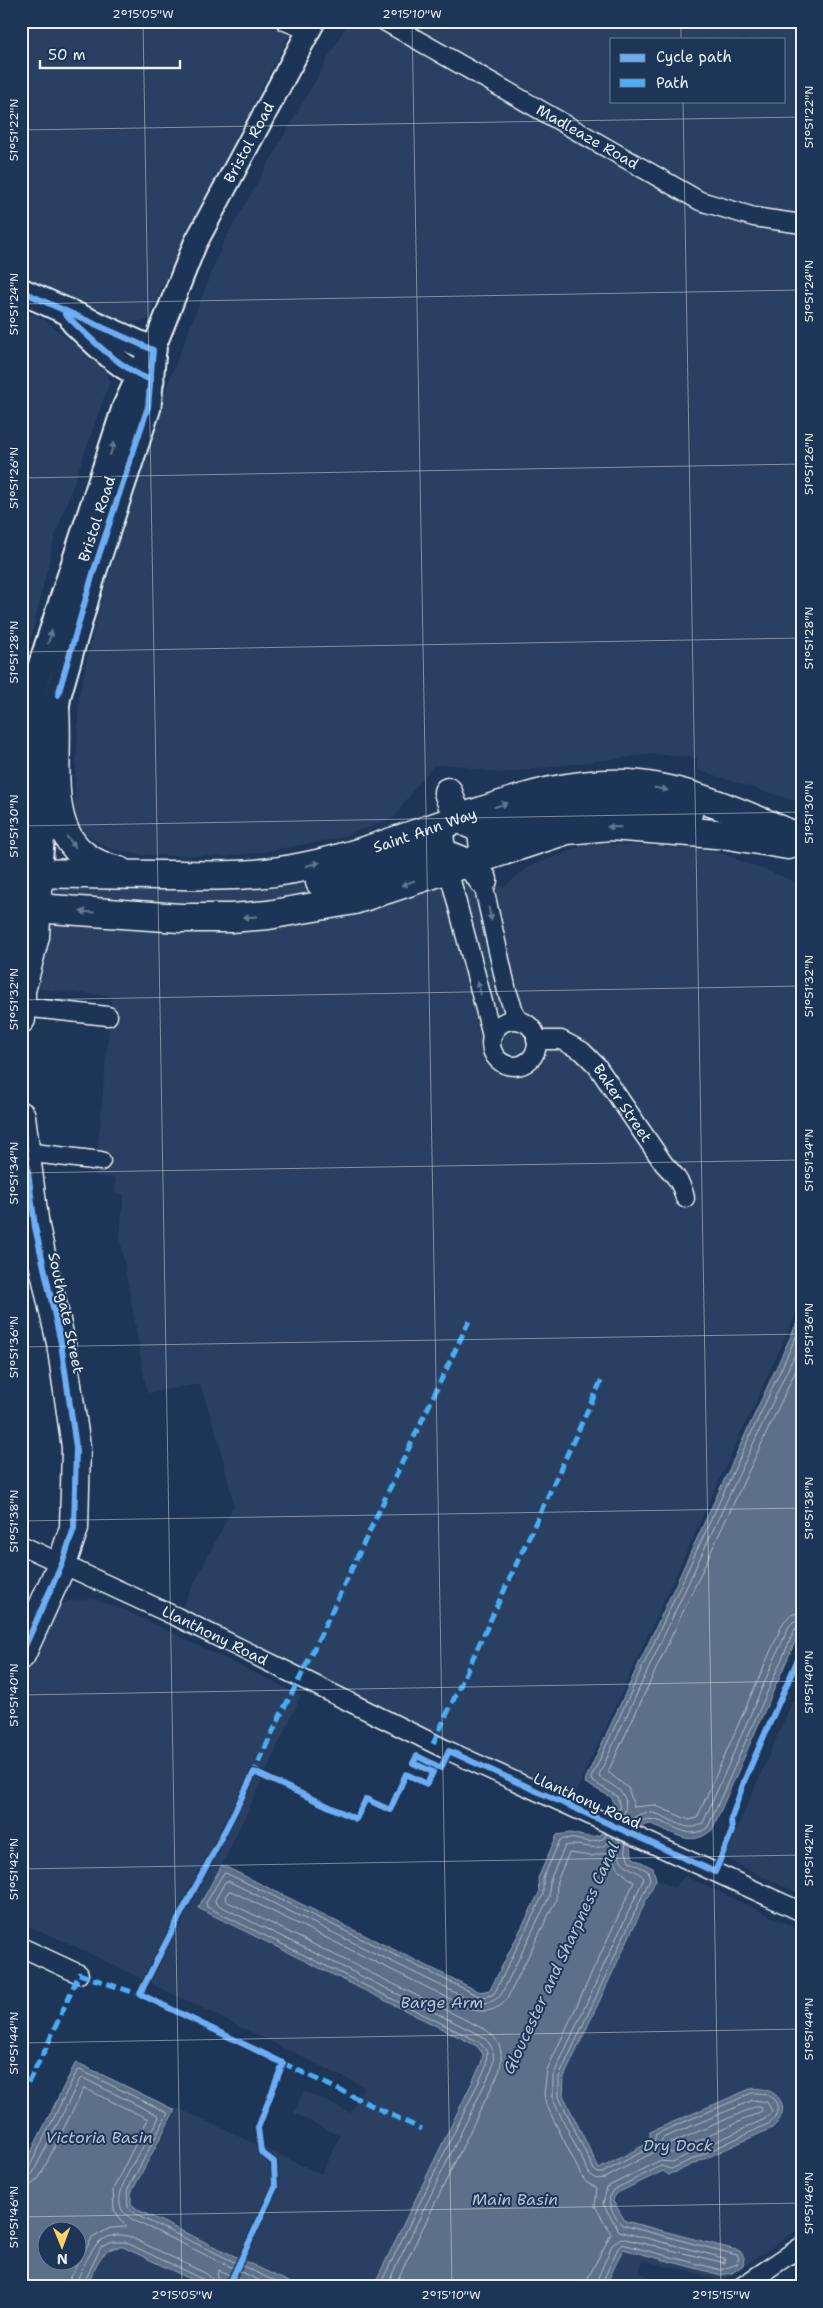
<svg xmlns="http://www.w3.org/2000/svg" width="823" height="2308" viewBox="0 0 823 2308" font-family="'Shantell Sans',sans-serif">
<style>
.built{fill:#2a4162;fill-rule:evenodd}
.water{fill:#5d7089;stroke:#95a4b5;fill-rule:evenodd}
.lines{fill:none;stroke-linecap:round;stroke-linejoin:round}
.shore{stroke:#b0bdcc;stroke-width:1}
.minor-casing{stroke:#e8f1f8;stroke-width:21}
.tertiary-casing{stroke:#e8f1f8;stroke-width:26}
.secondary-casing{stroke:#e8f1f8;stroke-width:29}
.primary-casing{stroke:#e8f1f8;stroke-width:31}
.minor{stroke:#1d3557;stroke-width:18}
.tertiary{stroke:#1d3557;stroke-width:22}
.secondary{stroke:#1d3557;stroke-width:25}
.primary{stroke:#1d3557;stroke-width:28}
.quiet{stroke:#49aef6;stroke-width:5;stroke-dasharray:10 5;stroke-linecap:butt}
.cycleway-casing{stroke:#1d3557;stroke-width:9}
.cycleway{stroke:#6dadf4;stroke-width:6}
.oneway{fill:#64778f}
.ticks{fill:none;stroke:#e8f1f8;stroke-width:1;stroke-opacity:0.45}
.labels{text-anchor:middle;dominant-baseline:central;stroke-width:4;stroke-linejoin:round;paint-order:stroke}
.street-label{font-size:15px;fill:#e8f1f8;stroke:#1d3557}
.water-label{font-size:16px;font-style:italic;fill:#b7c4d1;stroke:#1d3557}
.neatline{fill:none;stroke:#e8f1f8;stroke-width:2}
.ticks-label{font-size:12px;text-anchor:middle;fill:#e8f1f8}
</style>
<rect width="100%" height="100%" fill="#1d3557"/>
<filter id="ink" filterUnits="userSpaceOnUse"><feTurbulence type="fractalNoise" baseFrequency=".02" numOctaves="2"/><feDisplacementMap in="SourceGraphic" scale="10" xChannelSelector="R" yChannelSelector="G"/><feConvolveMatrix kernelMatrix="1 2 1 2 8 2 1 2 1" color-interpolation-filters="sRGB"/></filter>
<g filter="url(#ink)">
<g class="built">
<polygon points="21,21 266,21 291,31 185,237 147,320 128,322 21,280"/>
<path d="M349,21H802V803L697,770V758L652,754L502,773L474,769L461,765H434L416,786L394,818L335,839L262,852L227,856L145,855L110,849L83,833L74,814L79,697L93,632L111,568L164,394L223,243ZM612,39H784V101H612Z"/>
<polygon points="21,310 43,319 75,344 106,371 110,381 55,536 29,646 21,651"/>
<polygon points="592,843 712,850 802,884 802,1301 574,1796 177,1617 234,1505 219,1442 200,1384 147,1393 120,1238 124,1194 115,1193 116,1178 95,1176 112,996 22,987 38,873 414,866 504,887 530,866"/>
<polygon points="92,1599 125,1610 301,1696 222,1865 198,1908 477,2046 483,2054 481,2064 373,2287 299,2287 140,2211 131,2204 131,2193 178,2108 321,2174 340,2136 293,2113 304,2091 351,2113 364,2087 68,1943 21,1923 21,1677 57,1608 69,1601"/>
<polygon points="802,1680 802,1895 724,1858"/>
<polygon points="685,1876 802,1931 802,2227 719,2283 712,2278 642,2260 639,2273 679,2287 605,2287 623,2249 624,2221 563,2095 564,2077 656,1879 674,1887"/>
<polygon points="115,2246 123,2247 207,2287 86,2287 104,2251"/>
</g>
<g class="water">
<path d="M802,1312V1626L712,1830C689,1849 675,1832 651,1824C634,1825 628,1844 633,1858L653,1868L656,1879L564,2077L563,2095L599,2169L650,2142V2132L750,2089C777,2085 795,2108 772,2128L669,2175L663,2171L615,2194L613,2201L625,2221L740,2251L744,2257L743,2265L732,2273L721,2275L623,2249L605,2287H373L481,2064L483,2054L477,2046L198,1908L222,1865L480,1992L490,1990L539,1893L538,1878L557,1835L570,1833L589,1837L601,1835C606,1824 619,1809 611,1797L585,1783L586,1778Z"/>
<path d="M76,2062L175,2110L131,2193V2204L140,2211L299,2287H207L123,2247C100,2246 95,2269 87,2287H21V2172ZM78,2230V2260H48V2230Z"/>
</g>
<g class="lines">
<g class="shore">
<polyline points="802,1357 608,1772 628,1788 634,1807 654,1805 689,1820 697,1818 783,1623 790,1615 802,1612"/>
<polyline points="616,1816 620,1807 617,1796 592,1781 591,1778 802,1324"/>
<path d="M622,1819C633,1795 618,1788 600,1778L599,1775L802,1339"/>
<path d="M629,1822C656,1793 680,1841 703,1823L789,1626L794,1621L802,1620"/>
<path d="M635,1825C659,1804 683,1848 708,1827L795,1629L802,1626"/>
<polygon points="755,2107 761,2107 762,2111 672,2153 667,2151 670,2144"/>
<polyline points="21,2173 28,2170 77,2071 80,2070 168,2113 127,2191 128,2207 138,2216 287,2287"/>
<path d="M21,2179L28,2178L33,2173L80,2079L83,2078L159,2116C152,2139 112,2185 121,2208C123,2213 130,2218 135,2221L273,2287"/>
<polyline points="21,2187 31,2185 39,2178 84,2088 148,2119 113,2189 114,2210 127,2227 110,2228 92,2238 70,2277 69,2287"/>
<path d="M76,2287L77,2280C88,2258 97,2229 128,2236L207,2274L213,2280L214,2287"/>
<polyline points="82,2287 101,2247 113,2242 125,2242 204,2280 208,2287"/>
<polyline points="221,2287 217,2273 219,2270 255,2287"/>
<polyline points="379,2287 486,2067 487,2051 479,2042 207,1907 206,1903 223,1874 226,1873 481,1997 492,1995 495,1992 543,1895 543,1878 560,1840 570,1838 589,1842 603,1839 607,1834"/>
<path d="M386,2287L492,2069C495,2054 494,2046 482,2036L216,1904L215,1900L225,1882L228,1881L474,2002C483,2005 495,2002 501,1995L549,1897L550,1880L565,1846C580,1841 602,1857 613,1837"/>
<path d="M394,2287L499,2072C504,2054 501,2041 486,2030L226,1901L225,1897L229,1891H231L471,2009C484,2014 499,2010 507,1999L556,1900L557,1881L569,1853L591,1856L610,1852L619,1870L634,1882L547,2070L544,2094L546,2104L582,2177L587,2183L597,2188L595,2206L611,2234L588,2278L587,2287"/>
<path d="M594,2287L612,2245L621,2238L725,2263L724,2258L619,2231L603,2204L607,2187L659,2161L672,2162L765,2119L772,2111L767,2102L753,2100L663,2138L656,2151L605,2178L596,2179L589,2173L553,2100V2076L644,1878C636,1867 611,1867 620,1840"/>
<path d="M600,2287L618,2248L622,2244L721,2270L737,2264L739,2258L737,2255L622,2225C614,2216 604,2201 613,2190L661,2166L671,2169L768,2124C788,2108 773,2091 752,2093L656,2134L653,2146L602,2173H598L594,2170L559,2097V2077L650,1879L648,1871L629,1861L625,1850L626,1843"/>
</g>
<g class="minor-casing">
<g id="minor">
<polyline points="285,21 308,30"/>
<path id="s1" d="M384,21L700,201L754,217L802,224"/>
<polyline points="475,817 484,888 507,991 517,1020"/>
<polyline points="443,823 448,869 492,1036"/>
<polyline points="22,1007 108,1016"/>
<circle cx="514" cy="1043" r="23"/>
<path id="s2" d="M536,1040H561L582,1051L597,1066L664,1164C674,1174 682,1183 685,1198"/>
<polyline points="25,1152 101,1161"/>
<path id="s3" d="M21,1545L177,1617L449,1751L802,1912"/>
<polyline points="21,1947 79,1974"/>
<polyline points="741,2287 802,2246"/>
</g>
</g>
<g class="tertiary-casing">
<g id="tertiary">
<path id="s4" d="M153,350L195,244L314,21"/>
</g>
</g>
<g class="secondary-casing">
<g id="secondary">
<polyline points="21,291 153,350"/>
<path d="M74,322C96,343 122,370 151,380"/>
<polyline points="53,728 58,695 94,570 148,407 153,350"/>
<polyline points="21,734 39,672 125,408 146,363"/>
<polyline points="38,873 48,775"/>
</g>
</g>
<g class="primary-casing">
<g id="primary">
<path d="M55,709C60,772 36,852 119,871"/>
<path d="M448,792C453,808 458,821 475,826C502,835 542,810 571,806C610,800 650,804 688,814"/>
<path id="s5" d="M21,873C74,874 126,875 179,875C220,876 262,876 303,867C362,855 419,832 476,813C528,796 574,781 629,784C689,788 747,816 802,839"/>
<path d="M320,882L427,853C450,853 471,861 483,880"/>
<polyline points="21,888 32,769 40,728 51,707"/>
<polyline points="21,907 180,918 231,918 268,915 354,900 567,830 610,826 729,835 788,845"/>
<polyline points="21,985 21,1019"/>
<polyline points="22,987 35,936 38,889"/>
<polyline points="21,1116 35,1227 61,1343 76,1447 74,1528 62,1564 21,1655"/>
</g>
</g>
<use href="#minor" class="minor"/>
<use href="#tertiary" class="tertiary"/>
<use href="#secondary" class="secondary"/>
<use href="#primary" class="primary"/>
<g class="quiet">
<polyline points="433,1744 603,1377"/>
<polyline points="252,1776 283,1710 300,1678 469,1321"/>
<polyline points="283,2063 421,2129"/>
<polyline points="21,2096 46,2048 79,1974 144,1996"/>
</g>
<g class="cycleway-casing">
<g id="cycleway">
<polyline points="21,291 153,350 148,407 94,570 58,695"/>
<path d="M65,314C88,336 120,369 151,380"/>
<polyline points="21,1116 35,1227 61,1343 76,1447 74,1528 62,1564 21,1655"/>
<path d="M228,2287L275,2187L274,2162L261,2152L258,2128L283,2063L140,1994C176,1919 219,1847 254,1772L356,1819L366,1799L390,1810L406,1774L427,1784L433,1772L413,1763L417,1756L441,1768L449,1751L715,1872L732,1831L731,1819L745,1779L802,1650"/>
</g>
</g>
<use href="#cycleway" class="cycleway"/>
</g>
<defs><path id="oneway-solid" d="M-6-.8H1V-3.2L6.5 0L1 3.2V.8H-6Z" transform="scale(1.25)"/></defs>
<g class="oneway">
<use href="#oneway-solid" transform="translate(112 449) rotate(-72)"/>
<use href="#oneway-solid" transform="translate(50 637) rotate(-72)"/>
<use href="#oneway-solid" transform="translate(661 789) rotate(11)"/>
<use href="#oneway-solid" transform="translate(501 805) rotate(-18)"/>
<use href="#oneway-solid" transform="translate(614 827) rotate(-179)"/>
<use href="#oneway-solid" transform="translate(71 842) rotate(50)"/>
<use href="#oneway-solid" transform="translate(313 864) rotate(-15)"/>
<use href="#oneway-solid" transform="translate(408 883) rotate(161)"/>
<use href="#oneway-solid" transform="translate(87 912) rotate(-176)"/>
<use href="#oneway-solid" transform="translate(490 914) rotate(78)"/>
<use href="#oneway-solid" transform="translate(250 917) rotate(176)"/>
<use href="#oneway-solid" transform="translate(479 988) rotate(-105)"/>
</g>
</g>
<path class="ticks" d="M143,21L182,2287M412,21L452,2287M681,21V39M683,101L721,2287M21,130L802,117M21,304L802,290M21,478L802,464M21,652L802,638M21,826L802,812M21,1000L802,986M21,1173L802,1160M21,1347L802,1334M21,1521L802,1508M21,1695L802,1681M21,1869L802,1855M21,2043L802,2029M21,2217L802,2203"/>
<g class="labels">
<g class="street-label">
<text stroke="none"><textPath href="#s1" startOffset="234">Madleaze Road</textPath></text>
<text stroke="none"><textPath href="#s4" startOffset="229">Bristol Road</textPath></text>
<text transform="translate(97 519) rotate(-72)">Bristol Road</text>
<text stroke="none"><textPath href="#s5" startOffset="410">Saint Ann Way</textPath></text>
<text stroke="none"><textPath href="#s2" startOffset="115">Baker Street</textPath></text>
<text transform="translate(66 1313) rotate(78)">Southgate Street</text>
<text stroke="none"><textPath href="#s3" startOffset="214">Llanthony Road</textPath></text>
<text transform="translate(587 1801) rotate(24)">Llanthony Road</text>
</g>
<g class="water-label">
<text transform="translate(561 1958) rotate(-65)">Gloucester and Sharpness Canal</text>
<text x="442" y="2002">Barge Arm</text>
<text x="99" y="2137">Victoria Basin</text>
<text x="678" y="2145">Dry Dock</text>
<text x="515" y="2199">Main Basin</text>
</g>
</g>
<rect width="823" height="2308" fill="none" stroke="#1d3557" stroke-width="55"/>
<rect x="610" y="38" width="175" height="65" fill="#1d3557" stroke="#6e8097"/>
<rect x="620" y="54" width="25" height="8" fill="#6dadf4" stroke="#6e8097"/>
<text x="656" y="62" font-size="15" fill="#e8f1f8">Cycle path</text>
<rect x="620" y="79" width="25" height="8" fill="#49aef6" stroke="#6e8097"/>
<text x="656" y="88" font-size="15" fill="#e8f1f8">Path</text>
<g transform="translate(62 2246) rotate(179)"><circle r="24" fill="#1d3557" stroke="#6e8097"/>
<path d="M0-4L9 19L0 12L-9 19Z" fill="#ffd166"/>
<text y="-8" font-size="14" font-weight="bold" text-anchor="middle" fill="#e8f1f8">N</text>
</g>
<path d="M40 60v8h140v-8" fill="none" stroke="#e8f1f8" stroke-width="2.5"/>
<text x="48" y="60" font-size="15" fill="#e8f1f8" stroke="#1d3557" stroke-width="4" paint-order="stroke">50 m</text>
<rect x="28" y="28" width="768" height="2252" class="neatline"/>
<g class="ticks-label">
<text x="143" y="18">2°15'05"W</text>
<text x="412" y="18">2°15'10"W</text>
<text transform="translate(809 117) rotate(-90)" y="4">51°51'22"N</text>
<text transform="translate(14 130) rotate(-90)" y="4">51°51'22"N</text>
<text transform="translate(809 291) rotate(-90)" y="4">51°51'24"N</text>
<text transform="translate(14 304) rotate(-90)" y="4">51°51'24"N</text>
<text transform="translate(809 464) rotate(-90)" y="4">51°51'26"N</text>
<text transform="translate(14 478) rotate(-90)" y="4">51°51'26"N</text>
<text transform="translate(809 638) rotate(-90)" y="4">51°51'28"N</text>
<text transform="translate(14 652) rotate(-90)" y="4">51°51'28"N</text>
<text transform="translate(809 812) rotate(-90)" y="4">51°51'30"N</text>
<text transform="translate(14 826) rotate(-90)" y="4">51°51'30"N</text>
<text transform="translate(809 986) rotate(-90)" y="4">51°51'32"N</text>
<text transform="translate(14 999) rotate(-90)" y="4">51°51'32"N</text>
<text transform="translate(809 1160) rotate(-90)" y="4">51°51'34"N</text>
<text transform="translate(14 1173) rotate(-90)" y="4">51°51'34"N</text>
<text transform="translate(809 1334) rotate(-90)" y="4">51°51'36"N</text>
<text transform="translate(14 1347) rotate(-90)" y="4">51°51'36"N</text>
<text transform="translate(809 1508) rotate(-90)" y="4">51°51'38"N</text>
<text transform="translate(14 1521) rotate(-90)" y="4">51°51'38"N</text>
<text transform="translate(809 1682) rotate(-90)" y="4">51°51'40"N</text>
<text transform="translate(14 1695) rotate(-90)" y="4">51°51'40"N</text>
<text transform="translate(809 1855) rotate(-90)" y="4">51°51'42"N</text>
<text transform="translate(14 1869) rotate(-90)" y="4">51°51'42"N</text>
<text transform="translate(809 2029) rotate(-90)" y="4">51°51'44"N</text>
<text transform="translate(14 2043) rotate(-90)" y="4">51°51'44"N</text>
<text transform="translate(809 2203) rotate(-90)" y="4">51°51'46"N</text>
<text transform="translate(14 2217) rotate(-90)" y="4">51°51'46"N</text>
<text x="182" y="2299">2°15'05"W</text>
<text x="451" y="2299">2°15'10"W</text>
<text x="721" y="2299">2°15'15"W</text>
</g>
</svg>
